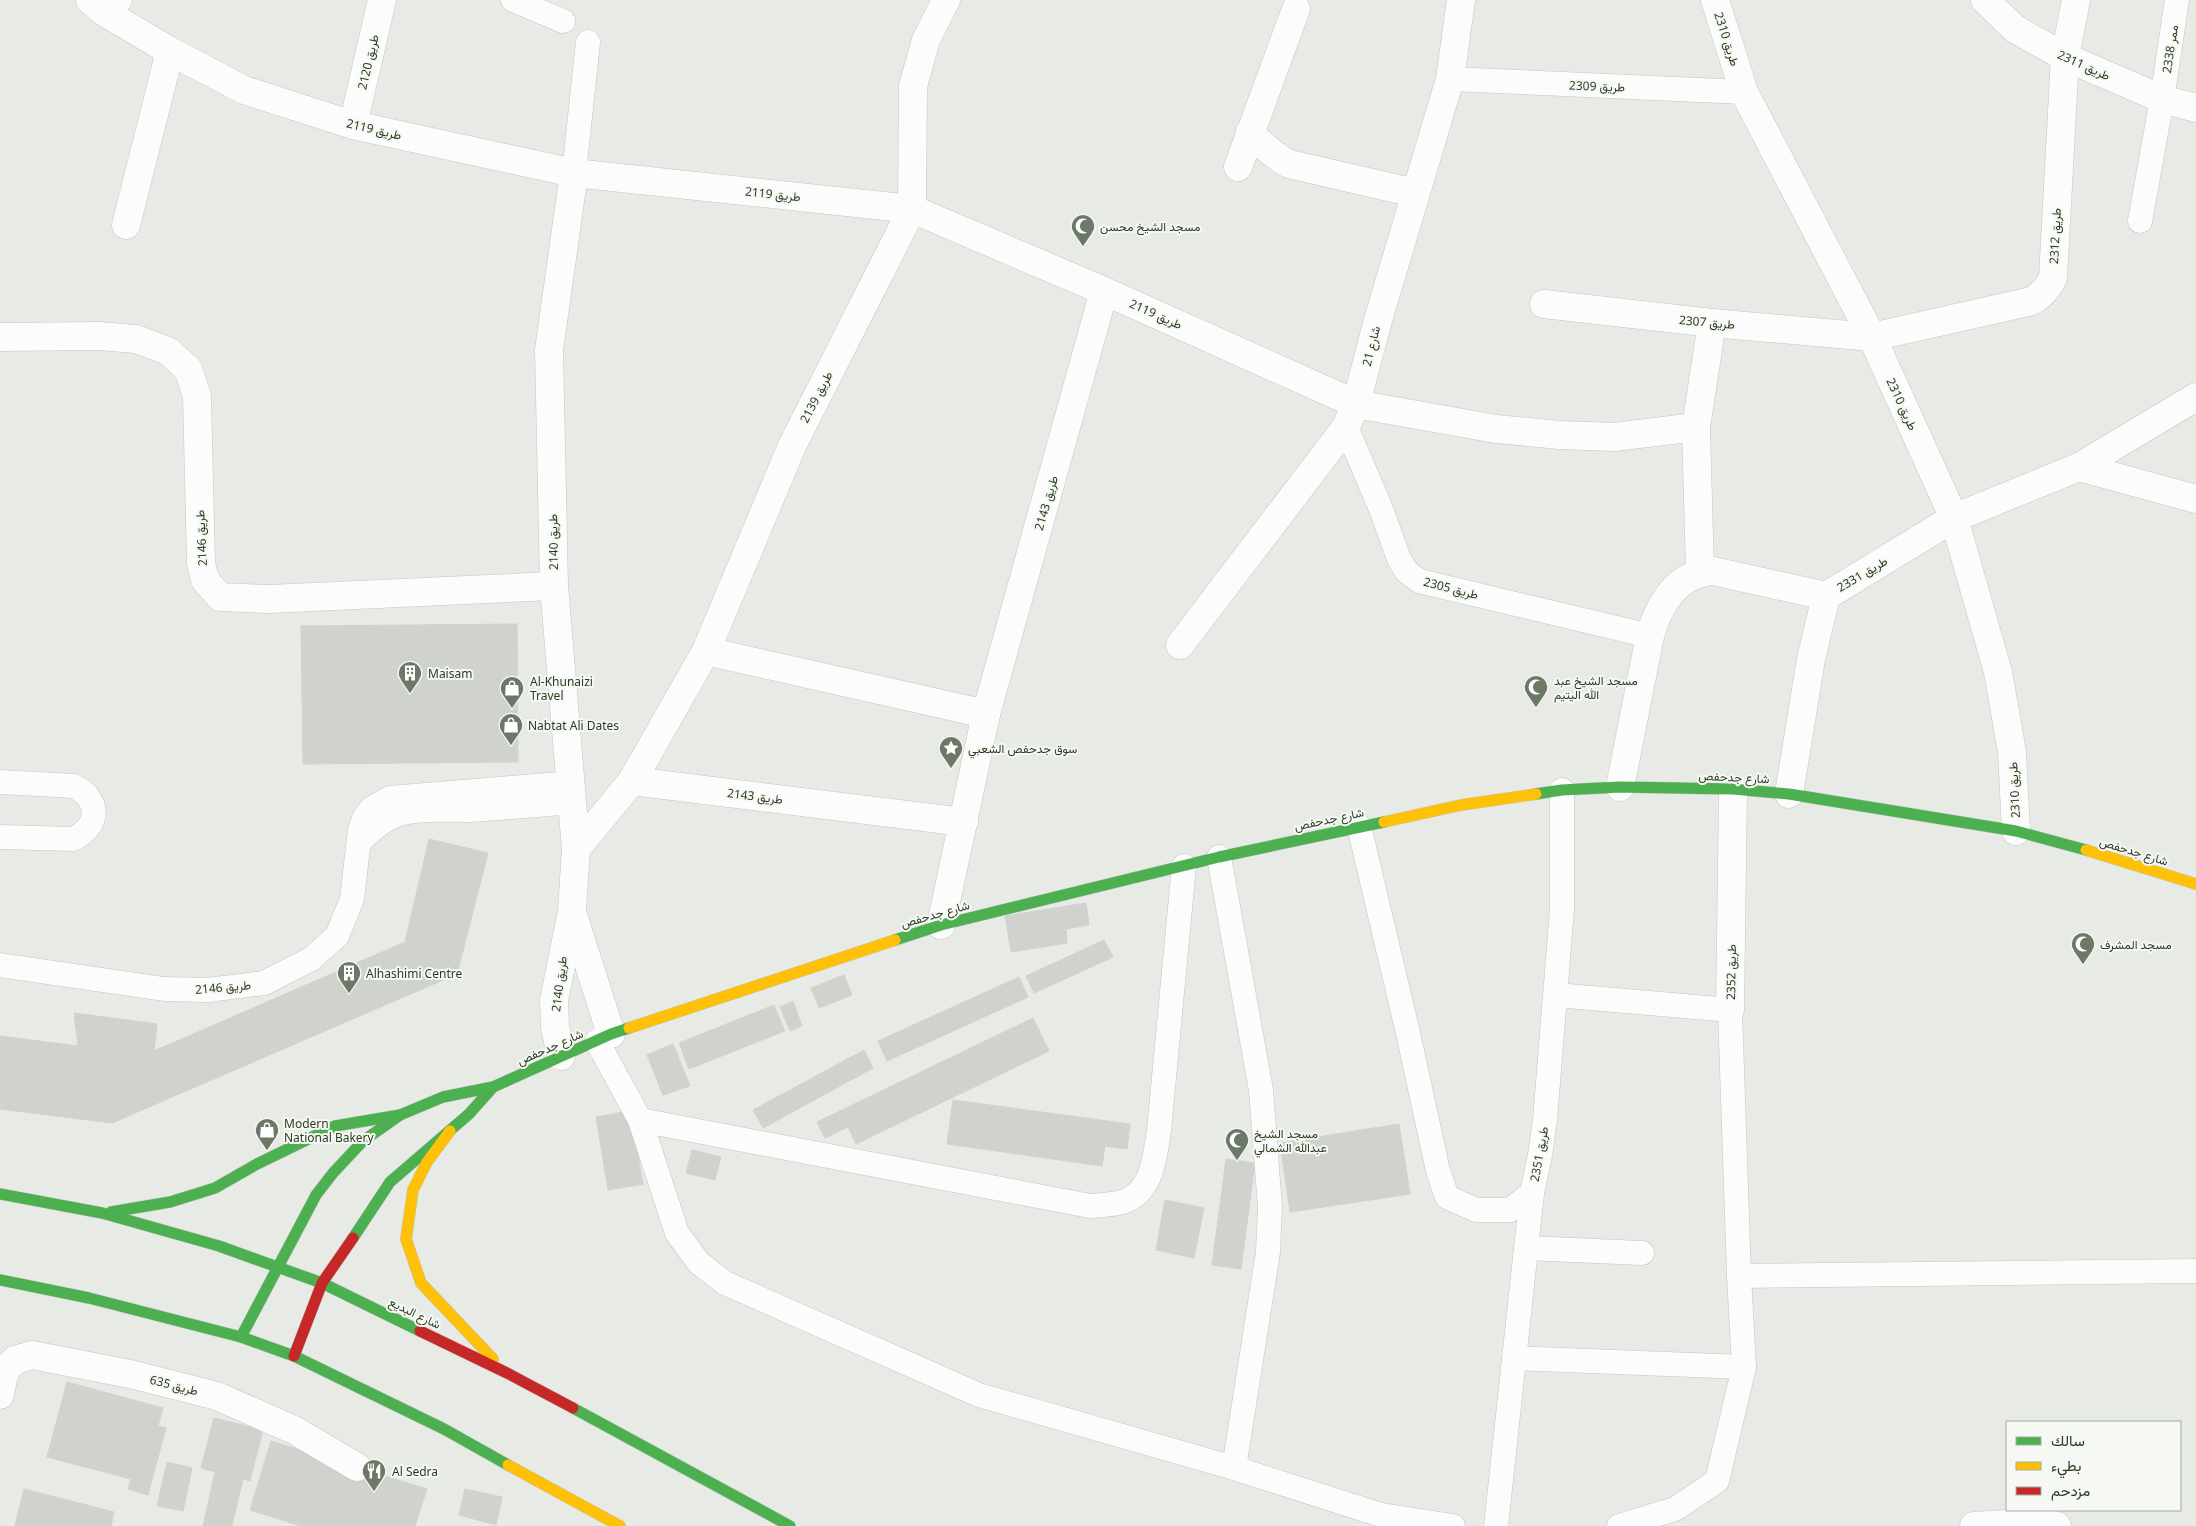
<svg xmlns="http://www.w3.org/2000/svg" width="2196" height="1526" viewBox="0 0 2196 1526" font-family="'Noto Sans',Vazirmatn,sans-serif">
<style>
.building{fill:#d0d2ce;stroke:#d0d3cd}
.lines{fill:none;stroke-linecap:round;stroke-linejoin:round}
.lane-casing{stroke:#c4c7c2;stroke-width:25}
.street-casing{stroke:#c4c7c2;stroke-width:29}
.fast-casing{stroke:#c3c7c1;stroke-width:12}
.slow-casing{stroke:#c3c7c1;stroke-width:12}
.jam-casing{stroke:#c3c7c1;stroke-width:12}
.lane{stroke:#fbfcfb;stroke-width:24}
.street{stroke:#fbfcfb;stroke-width:28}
.fast{stroke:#4caf50;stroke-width:11}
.slow{stroke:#ffc107;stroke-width:11}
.jam{stroke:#c62828;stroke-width:11}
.labels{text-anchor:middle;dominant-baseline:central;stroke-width:4;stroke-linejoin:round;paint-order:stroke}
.street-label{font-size:12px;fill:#293c23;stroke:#f6f9f3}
.poi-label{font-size:12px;fill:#293c23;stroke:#f6f9f3;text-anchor:start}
</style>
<rect width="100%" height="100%" fill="#e7eae5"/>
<g class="building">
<polygon points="517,624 518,762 303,764 301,626"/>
<polygon points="429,839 488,853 457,974 112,1123 0,1109 0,1036 78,1046 74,1013 157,1024 154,1051 405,942"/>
<polygon points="1086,903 1089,925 1066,929 1067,943 1011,952 1005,916"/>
<polygon points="1104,940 1113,957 1034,993 1026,976"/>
<polygon points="844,975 852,995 819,1008 811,988"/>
<polygon points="1019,977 1028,997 887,1061 878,1041"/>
<polygon points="793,1001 802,1026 790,1031 780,1007"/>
<polygon points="774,1005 785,1031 689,1069 679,1043"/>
<polygon points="1033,1018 1049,1051 856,1144 848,1127 825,1138 817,1122"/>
<polygon points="673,1044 690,1086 663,1095 647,1055"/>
<polygon points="864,1050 873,1068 763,1128 753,1110"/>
<polygon points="953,1100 1130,1124 1127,1149 1105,1146 1102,1166 947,1144"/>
<polygon points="630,1111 643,1184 608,1190 596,1117"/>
<polygon points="1399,1124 1410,1194 1290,1212 1280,1143"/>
<polygon points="692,1150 721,1157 715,1180 686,1173"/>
<polygon points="1226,1159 1255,1163 1241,1269 1212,1265"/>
<polygon points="1165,1200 1204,1208 1194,1258 1156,1250"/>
<polygon points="67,1382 163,1408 158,1426 166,1428 148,1495 128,1489 131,1479 47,1457"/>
<polygon points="214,1418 263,1430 250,1481 201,1468"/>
<polygon points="271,1441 427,1489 415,1526 301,1526 250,1510"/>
<polygon points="167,1462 192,1468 183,1511 157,1506"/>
<polygon points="215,1472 243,1479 232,1526 203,1526"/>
<polygon points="24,1489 114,1512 111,1526 15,1526"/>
<polygon points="465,1489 502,1497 496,1525 459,1515"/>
</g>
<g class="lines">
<g class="lane-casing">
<g id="lane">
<polyline points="513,0 563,21"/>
<polyline points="104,12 120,0"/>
<polyline points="1450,79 1744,92"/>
<polyline points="574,173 588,42"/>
<polyline points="2140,221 2162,99 2177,0"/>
<polyline points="1346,427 1381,509 1399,559 1407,572 1419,581 1650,636"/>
<path d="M0,782L74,786C101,800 100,826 73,839L0,837"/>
<polyline points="1359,826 1408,1033 1438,1171 1447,1197 1476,1210 1510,1210 1532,1193 1540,1155 1545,1120 1562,909 1562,790"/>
<path d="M359,843C370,831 383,819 399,814C421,808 446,810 469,810C503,808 538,805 573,802"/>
<polyline points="1219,857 1261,1090 1270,1207 1268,1252 1234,1468"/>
<polyline points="0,965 164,989 208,990 264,983 311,959 337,936 352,899 360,830 364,818 372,808 390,798 571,783"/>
<polyline points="1556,995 1730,1010 1739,1276 1744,1367 1717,1481 1675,1509 1619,1526"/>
<polyline points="597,1041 640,1120 677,1233 699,1263 725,1283 979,1395 1234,1468 1381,1515 1453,1526"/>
<path d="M640,1120L1090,1206C1099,1205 1109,1205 1118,1203C1152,1197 1155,1157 1159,1130L1184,866"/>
<polyline points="1526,1248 1642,1253"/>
<polyline points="1739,1276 2196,1271"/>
<polyline points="1514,1358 1744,1367"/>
<polyline points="1496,1526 1532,1193"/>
</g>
</g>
<g class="street-casing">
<g id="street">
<polyline points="90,0 104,12 170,51 244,90 353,125 574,173 912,209 1104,291 1356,404 1496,429 1560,435 1614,437 1696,427"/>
<polyline points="1715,0 1744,92 1872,337 1954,518 1998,672 2012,752 2016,831"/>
<polyline points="1985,0 2015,29 2065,57 2162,99 2196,108"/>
<polyline points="353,125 382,0"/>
<path d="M1250,132C1262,146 1273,155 1289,164L1415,193"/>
<polyline points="1238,167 1296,9"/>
<polyline points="126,225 170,51"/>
<path d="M1544,304L1712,323L1872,337L2032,301C2042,295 2048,289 2053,278L2065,57L2076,0"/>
<polyline points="0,337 99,336 136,339 168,351 188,369 197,396 201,563 205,580 220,597 269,599 554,586"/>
<polyline points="2079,467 2196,499"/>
<polyline points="1700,572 1696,427 1712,323"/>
<polyline points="1180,645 1346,427 1356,404 1378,320 1450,79 1461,0"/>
<polyline points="706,651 986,714"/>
<polyline points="632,781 706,651 792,446 912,209 913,86 926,40 946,0"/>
<path d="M1620,787L1650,636C1659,604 1676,574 1713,571L1826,596"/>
<polyline points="1789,794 1811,659 1826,596 1954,518 2079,467 2196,397"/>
<polyline points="576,849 632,781 964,822"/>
<polyline points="572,912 611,1034"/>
<polyline points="941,925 986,714 1104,291"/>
<polyline points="1730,1010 1733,789"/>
<polyline points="561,1056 555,1027 554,1000 572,911 576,849 554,586 549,350 574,173"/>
<polyline points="0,1395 4,1374 9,1366 15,1360 32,1355 130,1374 217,1396 294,1430 357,1467"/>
<polyline points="1974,1526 2039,1522 2057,1526"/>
</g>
</g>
<g class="fast-casing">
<g id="fast">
<polyline points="1536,794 1562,790 1620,787 1733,789 1789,794 2016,831 2086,850"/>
<polyline points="895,940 941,925 1219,857 1384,822"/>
<polyline points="0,1194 102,1213 219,1246 322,1283 420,1331"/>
<polyline points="111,1212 170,1202 215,1188 257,1164 335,1126 400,1115"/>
<polyline points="353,1238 390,1182 469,1114 493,1087"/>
<polyline points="0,1280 89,1298 241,1337 294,1356 444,1429 508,1465"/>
<polyline points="241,1337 316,1195 333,1173 363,1141 400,1115 443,1097 493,1087 611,1034 629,1028"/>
<polyline points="573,1408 790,1526"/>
</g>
</g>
<g class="slow-casing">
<g id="slow">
<polyline points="1384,822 1461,805 1536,794"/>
<polyline points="2086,850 2196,884"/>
<polyline points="629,1028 895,940"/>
<polyline points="450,1131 427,1162 413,1190 406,1239 421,1283 493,1359"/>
<polyline points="508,1465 620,1526"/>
</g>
</g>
<g class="jam-casing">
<g id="jam">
<polyline points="420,1331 509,1374 573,1408"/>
<polyline points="294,1356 322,1283 353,1238"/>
</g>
</g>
<use href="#lane" class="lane"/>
<use href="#street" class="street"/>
<use href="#fast" class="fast"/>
<use href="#slow" class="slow"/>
<use href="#jam" class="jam"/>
</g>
<defs>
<g id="mosque-pin" transform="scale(1.25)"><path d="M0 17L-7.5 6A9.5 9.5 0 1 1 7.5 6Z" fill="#6c7967" stroke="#f6f9f3"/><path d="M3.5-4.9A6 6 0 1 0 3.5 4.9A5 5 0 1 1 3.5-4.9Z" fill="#fff"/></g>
<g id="building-pin" transform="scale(1.25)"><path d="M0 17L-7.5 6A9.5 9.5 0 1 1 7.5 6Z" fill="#6c7967" stroke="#f6f9f3"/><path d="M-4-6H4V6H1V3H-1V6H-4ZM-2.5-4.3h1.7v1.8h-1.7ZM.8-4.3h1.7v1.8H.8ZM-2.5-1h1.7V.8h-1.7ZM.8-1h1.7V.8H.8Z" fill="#fff"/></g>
<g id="shop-pin" transform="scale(1.25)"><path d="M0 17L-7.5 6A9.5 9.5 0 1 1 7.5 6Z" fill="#6c7967" stroke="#f6f9f3"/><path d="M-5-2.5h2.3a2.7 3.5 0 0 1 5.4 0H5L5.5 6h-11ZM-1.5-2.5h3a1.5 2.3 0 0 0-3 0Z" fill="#fff"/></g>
<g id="sight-pin" transform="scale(1.25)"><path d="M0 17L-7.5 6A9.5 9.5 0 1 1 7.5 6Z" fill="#6c7967" stroke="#f6f9f3"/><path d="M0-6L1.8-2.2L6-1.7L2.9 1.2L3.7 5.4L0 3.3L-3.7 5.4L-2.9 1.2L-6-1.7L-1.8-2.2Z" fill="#fff"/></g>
<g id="restaurant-pin" transform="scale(1.25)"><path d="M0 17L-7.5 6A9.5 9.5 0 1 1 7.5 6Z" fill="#6c7967" stroke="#f6f9f3"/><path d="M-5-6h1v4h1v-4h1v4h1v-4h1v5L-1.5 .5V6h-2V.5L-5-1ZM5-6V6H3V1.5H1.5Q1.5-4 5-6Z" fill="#fff"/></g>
</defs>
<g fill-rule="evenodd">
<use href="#mosque-pin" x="1083" y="226"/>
<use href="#building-pin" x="410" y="673"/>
<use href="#mosque-pin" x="1536" y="687"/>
<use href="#shop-pin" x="512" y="688"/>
<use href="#shop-pin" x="511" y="725"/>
<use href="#sight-pin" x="951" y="748"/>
<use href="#mosque-pin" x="2083" y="944"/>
<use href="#building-pin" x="349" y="973"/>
<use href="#shop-pin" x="267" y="1130"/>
<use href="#mosque-pin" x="1237" y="1140"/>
<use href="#restaurant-pin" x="374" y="1471"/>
</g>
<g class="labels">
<g class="street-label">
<text transform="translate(1727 39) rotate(72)">طريق 2310</text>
<text transform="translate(2170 49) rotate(-81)">ممر 2338</text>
<text transform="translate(368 62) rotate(-77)">طريق 2120</text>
<text transform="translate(2084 65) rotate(24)">طريق 2311</text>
<text transform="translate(1597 86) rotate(2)">طريق 2309</text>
<text transform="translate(374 129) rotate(13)">طريق 2119</text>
<text transform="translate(773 194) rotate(6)">طريق 2119</text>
<text transform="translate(2055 236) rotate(-87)">طريق 2312</text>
<text transform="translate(1156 314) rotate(24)">طريق 2119</text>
<text transform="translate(1707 322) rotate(5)">طريق 2307</text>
<text transform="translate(1371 346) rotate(-76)">شارع 21</text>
<text transform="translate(816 397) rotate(-63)">طريق 2139</text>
<text transform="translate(1902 404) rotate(65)">طريق 2310</text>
<text transform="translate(1046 503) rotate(-74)">طريق 2143</text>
<text transform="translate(201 538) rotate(-93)">طريق 2146</text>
<text transform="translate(553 542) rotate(-91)">طريق 2140</text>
<text transform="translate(1862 574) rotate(-31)">طريق 2331</text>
<text transform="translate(1451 588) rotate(14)">طريق 2305</text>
<text transform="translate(1734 777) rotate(3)">شارع جدحفص</text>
<text transform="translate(2014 790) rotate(-93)">طريق 2310</text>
<text transform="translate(755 796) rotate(7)">طريق 2143</text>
<text transform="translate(1329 819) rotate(-12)">شارع جدحفص</text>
<text transform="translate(2134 851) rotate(17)">شارع جدحفص</text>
<text transform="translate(935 914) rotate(-16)">شارع جدحفص</text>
<text transform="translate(1731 972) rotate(-89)">طريق 2352</text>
<text transform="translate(559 984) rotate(-83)">طريق 2140</text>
<text transform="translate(223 987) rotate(-5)">طريق 2146</text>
<text transform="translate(550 1047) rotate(-24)">شارع جدحفص</text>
<text transform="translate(1539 1154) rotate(-80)">طريق 2351</text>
<text transform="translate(415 1313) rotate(26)">شارع البديع</text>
<text transform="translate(174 1385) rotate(14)">طريق 635</text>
</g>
<g class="poi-label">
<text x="1100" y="226">مسجد الشيخ محسن</text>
<text x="428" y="673">Maisam</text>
<text x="1554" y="680">مسجد الشيخ عبد<tspan x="1554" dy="14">الله اليتيم</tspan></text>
<text x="530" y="681">Al-Khunaizi<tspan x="530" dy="14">Travel</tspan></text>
<text x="528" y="725">Nabtat Ali Dates</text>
<text x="968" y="748">سوق جدحفص الشعبي</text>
<text x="2100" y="944">مسجد المشرف</text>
<text x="366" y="973">Alhashimi Centre</text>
<text x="284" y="1123">Modern<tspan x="284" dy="14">National Bakery</tspan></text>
<text x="1254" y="1133">مسجد الشيخ<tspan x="1254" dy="14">عبدالله الشمالي</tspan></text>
<text x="392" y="1471">Al Sedra</text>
</g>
</g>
<rect x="2006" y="1421" width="175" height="90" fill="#f6f9f3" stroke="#a4ada0"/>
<rect x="2016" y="1437" width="25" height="8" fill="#4caf50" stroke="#a4ada0"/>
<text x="2051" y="1446" font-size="15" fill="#293c23">سالك</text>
<rect x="2016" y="1462" width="25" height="8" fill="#ffc107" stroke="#a4ada0"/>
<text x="2051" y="1471" font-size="15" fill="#293c23">بطيء</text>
<rect x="2016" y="1487" width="25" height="8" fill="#c62828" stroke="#a4ada0"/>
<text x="2051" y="1496" font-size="15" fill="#293c23">مزدحم</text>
</svg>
